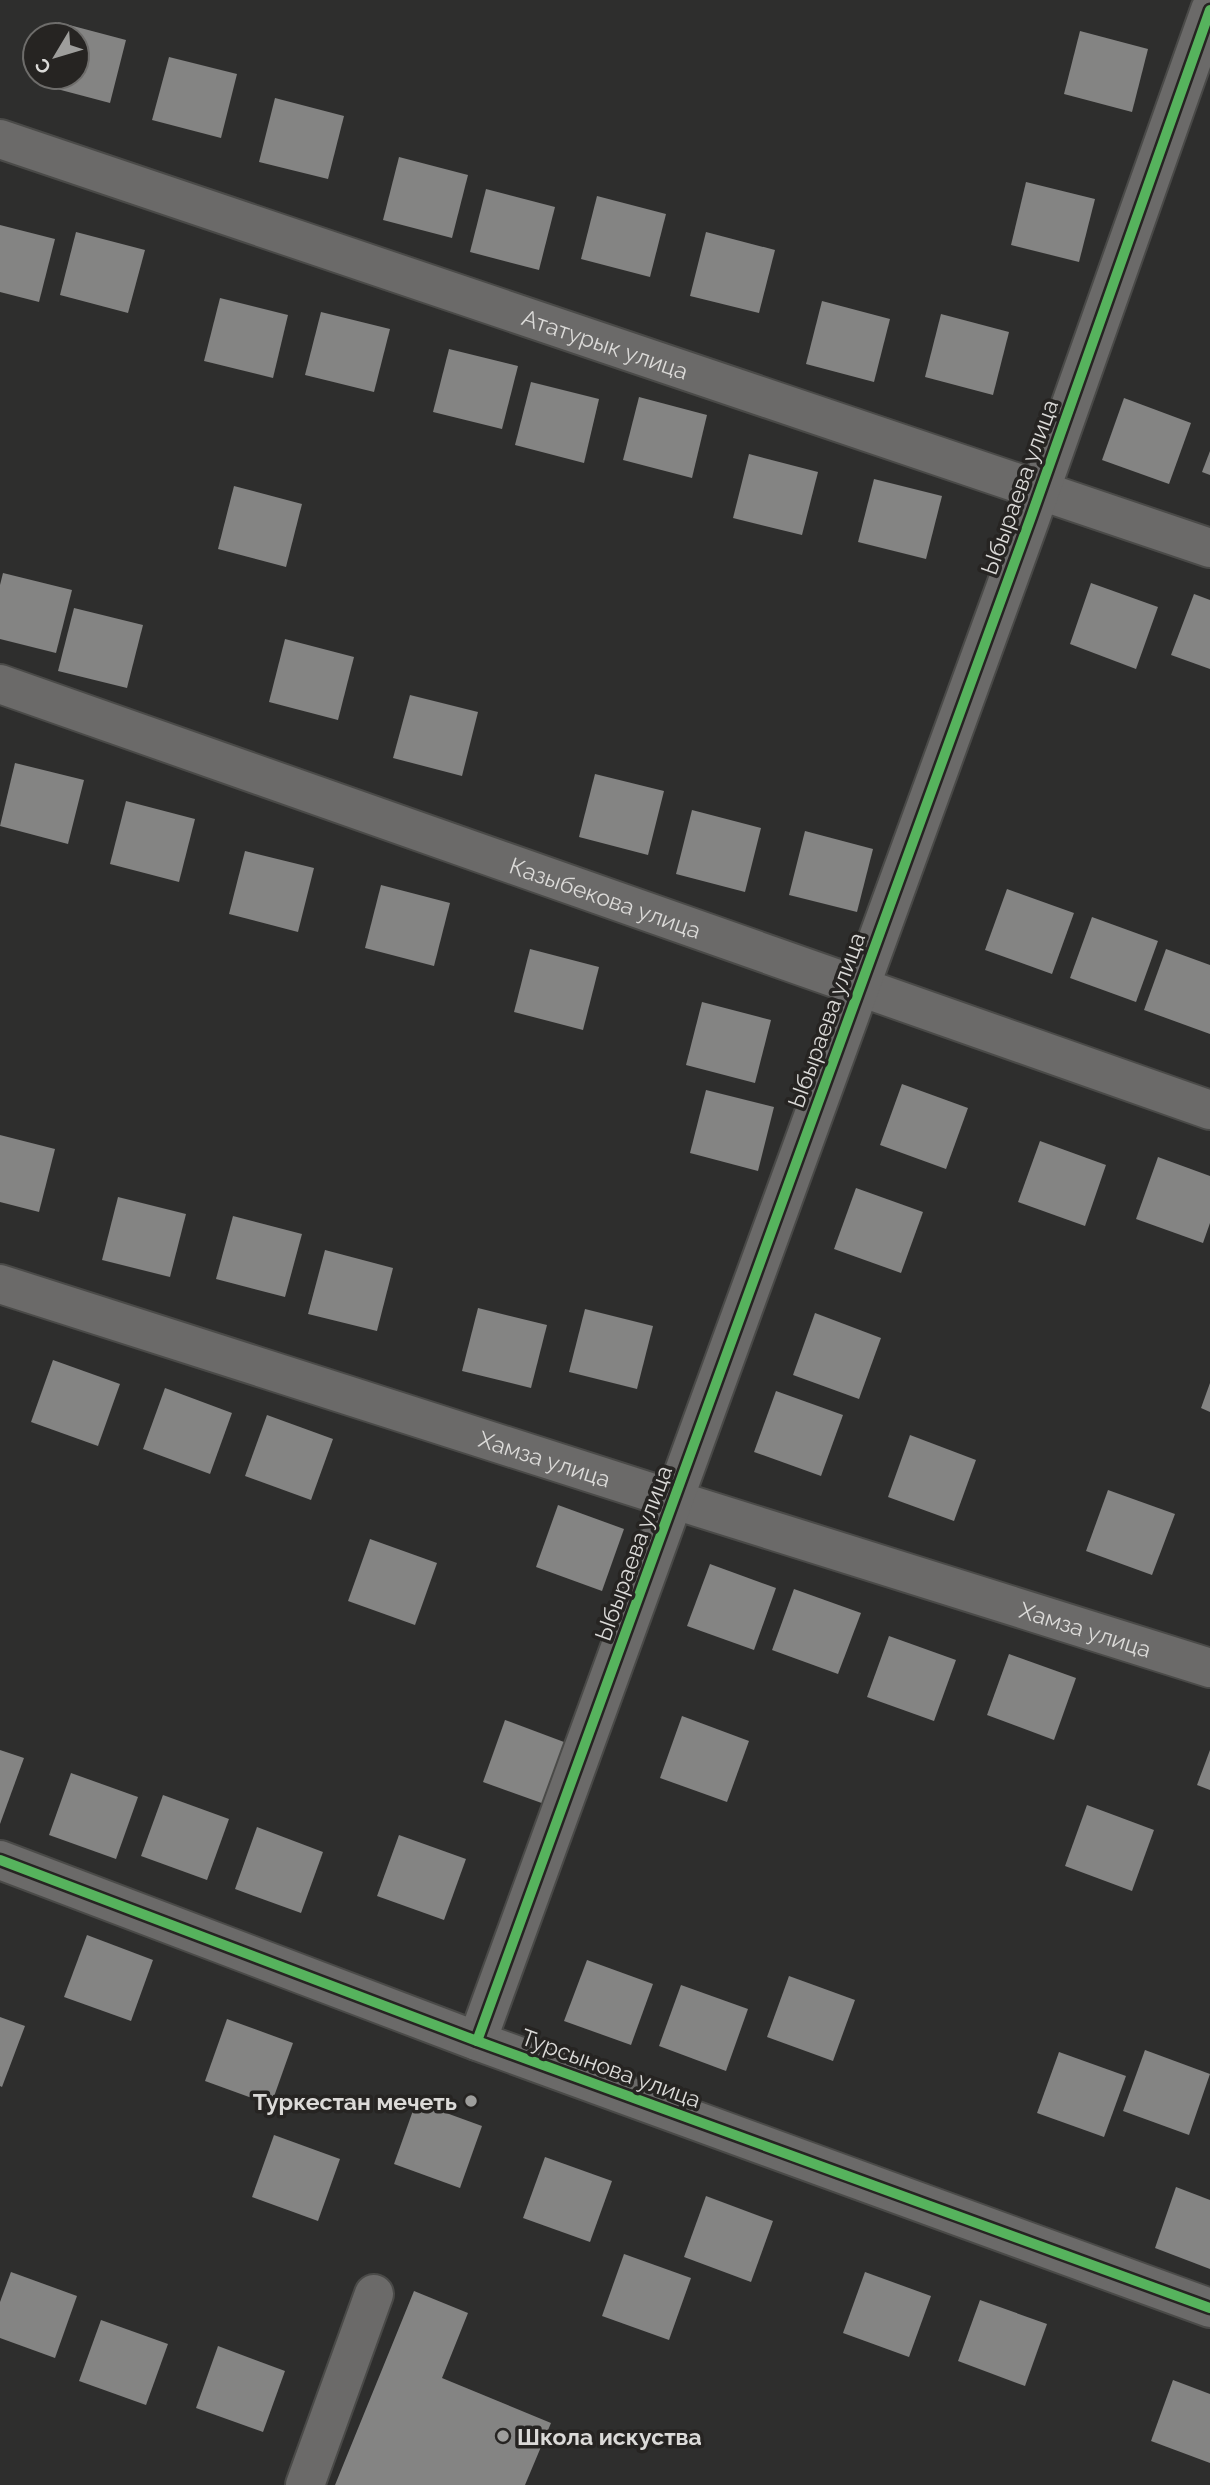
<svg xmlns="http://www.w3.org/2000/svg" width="1210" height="2485" viewBox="0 0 1210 2485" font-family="Raleway,sans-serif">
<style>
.building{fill:#848483}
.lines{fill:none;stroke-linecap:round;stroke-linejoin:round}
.minor-casing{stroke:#4a4a48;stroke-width:42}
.minor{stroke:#6b6a69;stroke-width:38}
.cycleway-casing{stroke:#262422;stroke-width:15}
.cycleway{stroke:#56b35d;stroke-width:10}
.poi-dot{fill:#9e9e9c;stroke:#262422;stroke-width:2.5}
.labels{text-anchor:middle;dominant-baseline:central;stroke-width:7;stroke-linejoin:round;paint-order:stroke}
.street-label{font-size:23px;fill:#dbdad8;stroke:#262422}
.poi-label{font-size:23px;font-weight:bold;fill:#dbdad8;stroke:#262422;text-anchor:end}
</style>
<rect width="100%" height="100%" fill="#2e2e2d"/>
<g class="building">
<polygon points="58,22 126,40 110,103 42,85 44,77 77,77 77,35 54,35"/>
<polygon points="1080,31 1148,49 1132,112 1064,94"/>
<polygon points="169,57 237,74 221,138 152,120"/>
<polygon points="275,98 344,116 328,179 259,162"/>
<polygon points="399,157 468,175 452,238 383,220"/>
<polygon points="1026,182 1095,199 1079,262 1011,245"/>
<polygon points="486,189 555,207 539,270 470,252"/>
<polygon points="597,196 666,214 650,277 581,259"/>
<polygon points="0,225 55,239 39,302 0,292"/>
<polygon points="76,232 145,250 128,313 60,295"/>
<polygon points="706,232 775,250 759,313 690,296"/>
<polygon points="220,298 288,315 273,378 204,361"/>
<polygon points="822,301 890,319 874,382 806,364"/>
<polygon points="321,312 390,329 374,392 305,375"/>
<polygon points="941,314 1009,332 993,395 925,377"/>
<polygon points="449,349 518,366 502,429 433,412"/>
<polygon points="531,382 599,399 584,463 515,445"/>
<polygon points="639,397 707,415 692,478 623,460"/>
<polygon points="1124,398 1191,423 1169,484 1102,460"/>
<polygon points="1210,451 1210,475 1202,472"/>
<polygon points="749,454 818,472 802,535 733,518"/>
<polygon points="874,479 942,496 926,559 858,542"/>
<polygon points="234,486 302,504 286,567 218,549"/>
<polygon points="3,573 72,590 56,653 0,639 0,585"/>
<polygon points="1091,583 1158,607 1136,669 1070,644"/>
<polygon points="1194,594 1210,600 1210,669 1171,655"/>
<polygon points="74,608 143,625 127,688 58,671"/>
<polygon points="285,639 354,657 338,720 269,702"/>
<polygon points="410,695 478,712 462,776 393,758"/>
<polygon points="15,763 84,780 68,844 0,826"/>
<polygon points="595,774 664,791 648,855 579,837"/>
<polygon points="126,801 195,819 179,882 110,864"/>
<polygon points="692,810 761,828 745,892 676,874"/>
<polygon points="805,831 873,849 857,912 789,895"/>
<polygon points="245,851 314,868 298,932 229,914"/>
<polygon points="381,885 450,903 434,966 365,948"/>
<polygon points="1007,889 1074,913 1052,974 985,950"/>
<polygon points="1092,917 1158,941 1136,1002 1070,978"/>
<polygon points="530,949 599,967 583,1030 514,1012"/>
<polygon points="1166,949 1210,965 1210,1034 1144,1010"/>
<polygon points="702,1002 771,1020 755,1083 686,1065"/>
<polygon points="902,1084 968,1108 946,1169 880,1145"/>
<polygon points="706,1090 774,1107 758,1171 690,1153"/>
<polygon points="0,1135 55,1149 39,1212 0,1202"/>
<polygon points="1040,1141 1106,1165 1085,1226 1018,1202"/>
<polygon points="1158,1157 1210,1176 1210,1223 1203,1243 1136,1219"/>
<polygon points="856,1188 923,1212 901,1273 834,1249"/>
<polygon points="118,1197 186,1214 170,1277 102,1260"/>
<polygon points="233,1216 302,1234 285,1297 216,1279"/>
<polygon points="325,1250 393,1268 377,1331 308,1314"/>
<polygon points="478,1308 547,1325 531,1388 462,1371"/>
<polygon points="585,1309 653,1326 637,1389 569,1372"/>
<polygon points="815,1313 881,1338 859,1399 793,1375"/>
<polygon points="53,1360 120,1384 98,1446 31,1422"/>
<polygon points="1210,1383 1210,1412 1201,1408"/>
<polygon points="165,1388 232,1413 210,1474 143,1449"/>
<polygon points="776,1391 843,1415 821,1476 754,1452"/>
<polygon points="267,1415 333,1439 311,1500 245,1476"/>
<polygon points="910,1435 976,1460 954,1521 888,1497"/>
<polygon points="1108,1490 1175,1514 1152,1575 1086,1551"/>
<polygon points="558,1505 624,1529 602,1591 536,1567"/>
<polygon points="370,1539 437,1563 415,1625 348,1601"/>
<polygon points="710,1564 776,1588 754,1650 687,1626"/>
<polygon points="794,1589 861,1613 838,1674 772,1650"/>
<polygon points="889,1636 956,1660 934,1721 867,1697"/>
<polygon points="1009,1654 1076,1678 1054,1740 987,1715"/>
<polygon points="682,1716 749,1741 727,1802 660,1778"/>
<polygon points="505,1720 572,1745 550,1806 483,1782"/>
<polygon points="0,1750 24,1758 0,1824"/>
<polygon points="1210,1750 1210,1790 1197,1785"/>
<polygon points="71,1773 138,1797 116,1859 49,1835"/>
<polygon points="163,1795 229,1819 207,1880 141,1856"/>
<polygon points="1087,1805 1154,1830 1132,1891 1065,1866"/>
<polygon points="257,1827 323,1852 301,1913 235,1889"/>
<polygon points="399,1835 466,1859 444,1920 377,1896"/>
<polygon points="87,1935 153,1960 131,2021 64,1997"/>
<polygon points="587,1960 653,1984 631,2045 564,2021"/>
<polygon points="789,1976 855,2000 833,2061 767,2037"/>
<polygon points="681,1985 748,2009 726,2071 659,2046"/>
<polygon points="0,2017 25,2026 2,2087 0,2086"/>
<polygon points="227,2019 293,2043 271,2105 205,2081"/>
<polygon points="1145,2050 1210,2074 1189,2135 1123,2111"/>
<polygon points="1059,2052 1126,2076 1104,2137 1037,2113"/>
<polygon points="416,2102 482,2126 460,2188 394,2164"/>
<polygon points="274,2135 340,2159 318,2221 252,2197"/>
<polygon points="545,2157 612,2181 590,2242 523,2218"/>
<polygon points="1176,2187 1210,2200 1210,2269 1155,2248"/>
<polygon points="706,2196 773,2221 751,2282 684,2257"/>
<polygon points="624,2254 691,2278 669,2340 602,2316"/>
<polygon points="11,2272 77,2296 55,2358 0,2338 0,2302"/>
<polygon points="865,2272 931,2296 909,2357 843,2333"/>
<polygon points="414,2291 468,2313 442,2378 551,2423 525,2485 335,2485"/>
<polygon points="980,2300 1047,2324 1025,2386 958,2361"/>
<polygon points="101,2320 168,2344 146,2405 79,2381"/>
<polygon points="218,2346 285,2371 263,2432 196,2408"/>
<polygon points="1173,2380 1210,2394 1210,2463 1151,2441"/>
</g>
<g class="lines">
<g class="minor-casing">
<g id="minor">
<path id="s1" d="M0,139L1210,548"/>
<path id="s2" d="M0,684L1210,1110"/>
<path id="s3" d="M0,1284L675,1500L1210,1668"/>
<polyline points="0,1860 477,2041 1210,2308"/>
<polyline points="477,2041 1031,517 1210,10"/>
<polyline points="305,2485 374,2294"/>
</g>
</g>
<use href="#minor" class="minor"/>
<g class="cycleway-casing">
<g id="cycleway">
<polyline points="0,1860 477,2041 1210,2308"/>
<polyline points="477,2041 1031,517 1210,10"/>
</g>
</g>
<use href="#cycleway" class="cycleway"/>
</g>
<g class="poi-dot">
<circle cx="471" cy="2101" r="7"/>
<circle cx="503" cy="2436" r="7"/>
</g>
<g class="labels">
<g class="street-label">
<text stroke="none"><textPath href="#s1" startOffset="639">Ататурык улица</textPath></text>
<text transform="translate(1019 487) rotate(-70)">Ыбыраева улица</text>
<text stroke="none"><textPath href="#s2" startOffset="642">Казыбекова улица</textPath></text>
<text transform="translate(826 1020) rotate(-70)">Ыбыраева улица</text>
<text stroke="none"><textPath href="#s3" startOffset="572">Хамза улица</textPath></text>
<text transform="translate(633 1553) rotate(-70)">Ыбыраева улица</text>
<text stroke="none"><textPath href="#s3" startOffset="1139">Хамза улица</textPath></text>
<text transform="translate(611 2068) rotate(20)">Турсынова улица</text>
</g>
<g class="poi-label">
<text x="457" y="2101">Туркестан мечеть</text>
<text x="517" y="2436" text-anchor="start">Школа искуства</text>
</g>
</g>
<g transform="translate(56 56) rotate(232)"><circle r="33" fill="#262422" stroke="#6e6d6b" stroke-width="2"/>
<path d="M0-5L12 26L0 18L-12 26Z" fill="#9e9e9c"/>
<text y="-10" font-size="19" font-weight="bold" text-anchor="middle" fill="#dbdad8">С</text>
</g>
</svg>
